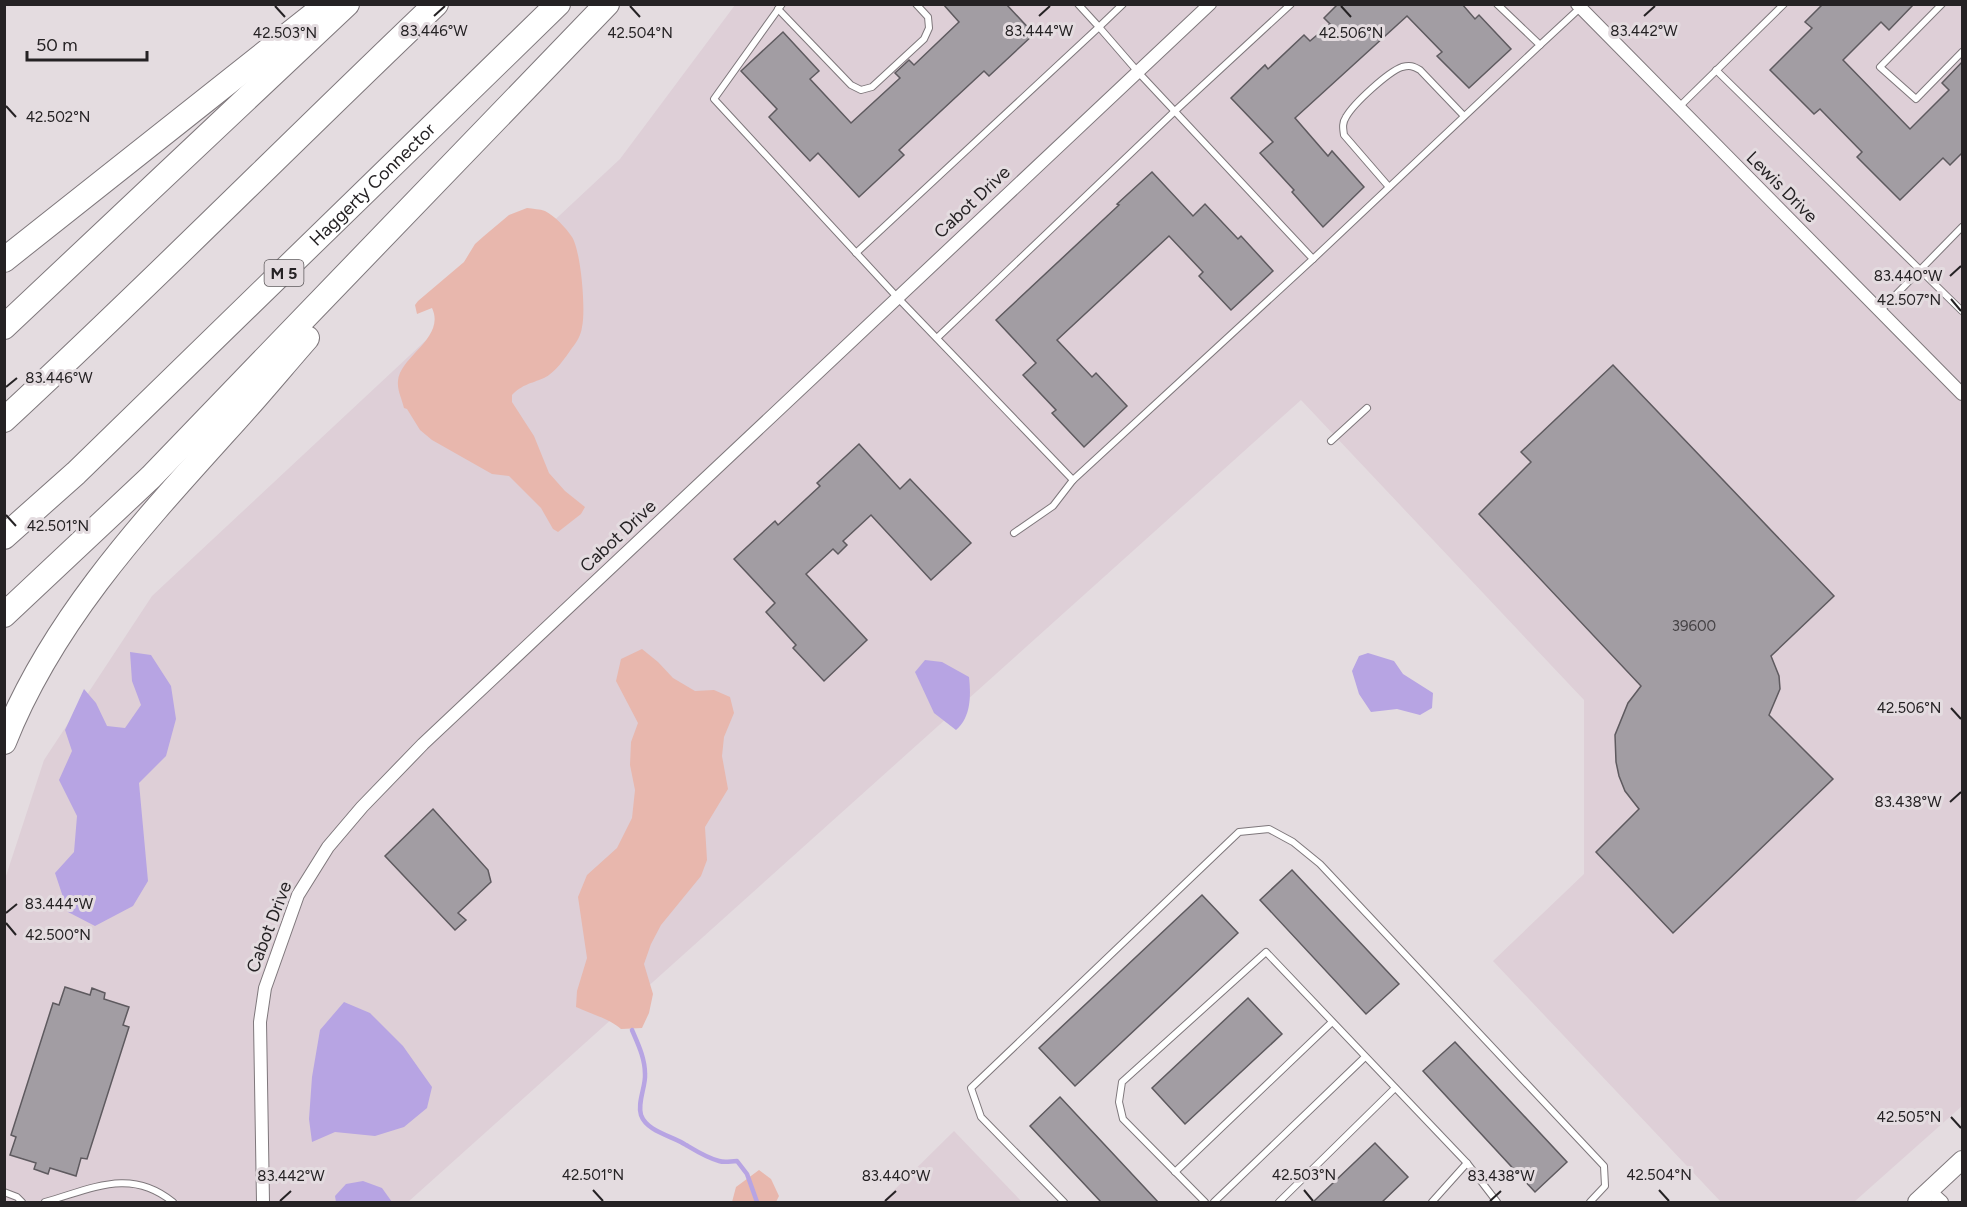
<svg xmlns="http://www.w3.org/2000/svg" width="1967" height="1207" viewBox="0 0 1967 1207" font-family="Figtree,sans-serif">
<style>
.built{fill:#decfd7}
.green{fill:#e8b7ad}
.water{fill:#b7a4e3}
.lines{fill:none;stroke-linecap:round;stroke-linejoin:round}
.stream{stroke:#b7a4e3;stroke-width:4.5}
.building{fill:#a29da3;stroke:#5e5a5f;stroke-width:1.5}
.lane-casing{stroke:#7e777b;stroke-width:8}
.street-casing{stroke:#7e777b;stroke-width:14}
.secondary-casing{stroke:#7e777b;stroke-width:20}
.highway-casing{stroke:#7e777b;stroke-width:26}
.lane{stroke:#fff;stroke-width:6}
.street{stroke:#fff;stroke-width:12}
.secondary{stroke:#fff;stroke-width:18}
.highway{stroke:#fff;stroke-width:24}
.ticks{fill:none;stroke:#252224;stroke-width:2}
.labels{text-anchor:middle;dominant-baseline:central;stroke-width:6;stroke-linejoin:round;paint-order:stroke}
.number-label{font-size:15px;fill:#444144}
.shield{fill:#e4dce0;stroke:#5e5a5c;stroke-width:1.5}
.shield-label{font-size:16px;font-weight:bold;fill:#252224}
.street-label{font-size:18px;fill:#252224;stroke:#e4dce0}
.ticks-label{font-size:15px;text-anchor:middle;fill:#252224;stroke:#e4dce0;stroke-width:6;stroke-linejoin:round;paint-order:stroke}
</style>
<rect width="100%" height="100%" fill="#e4dce0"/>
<g class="built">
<polygon points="735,5 1962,5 1962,1106 1854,1202 1721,1202 1493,961 1584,874 1584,700 1301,400 408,1202 5,1202 5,879 44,760 152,596 620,159"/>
<polygon points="954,1131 1022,1202 882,1202"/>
</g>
<g class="green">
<path d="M527,208C533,209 540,209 545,211C555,216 566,228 572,237C581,251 586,310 582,327C581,335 577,342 572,348C565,358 555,373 544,378C530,384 523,384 512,395V402L534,436L549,473L565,491L585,507L581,514L558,532L553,529L541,508L509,476L492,474L432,440L420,430L407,409L404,408C402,399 397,390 398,381C400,356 446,338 432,308L417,314L415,305L418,301L464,262L475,244L484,236L509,215Z"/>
<path d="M642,649L658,662L673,678L695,691L714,690L730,697L734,713L724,737L722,756L728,789L705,827L707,860L701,876L661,925L651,944L644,964L653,994L649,1013L642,1028L621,1029C610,1019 591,1014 576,1007L577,991L587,958L578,897L587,875L617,848L632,818L635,790L630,765L631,742L638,723L616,681L621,659Z"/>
<polygon points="759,1170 771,1179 779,1196 776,1202 732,1202 736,1187"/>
</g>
<g class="water">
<polygon points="130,652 151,655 171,686 176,719 166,756 139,783 148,881 133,906 95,926 68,912 55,873 74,852 77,816 59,780 72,751 65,730 84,689 96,703 107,726 125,728 141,705 132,681"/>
<polygon points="1368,653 1394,661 1403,674 1433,693 1432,708 1420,715 1397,709 1371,712 1359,694 1352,671 1359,656"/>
<path d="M925,660L942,662L969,677C971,696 971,717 956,730L934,713L915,672Z"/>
<polygon points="344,1002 370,1013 403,1046 432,1087 427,1108 404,1127 375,1136 335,1132 312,1142 309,1119 312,1077 320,1030"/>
<polygon points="363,1181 382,1188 392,1202 336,1202 335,1196 346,1184"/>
</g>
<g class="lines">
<path class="stream" d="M632,1030C638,1044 645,1058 645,1074C646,1086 637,1103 641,1115C647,1132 673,1136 686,1145C696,1151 707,1158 719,1161C725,1163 731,1161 737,1161L747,1174L757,1202"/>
</g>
<g class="building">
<polygon points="943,4 1006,4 1034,34 989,76 984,71 899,150 904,155 859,197 818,153 810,161 769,117 777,109 741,71 783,32 819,71 810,79 851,123 900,78 895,73 909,60 914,65 959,22"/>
<polygon points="1338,4 1462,4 1475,19 1479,15 1511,49 1469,88 1437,56 1442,52 1407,16 1295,118 1328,156 1332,151 1364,187 1323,227 1292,192 1294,190 1260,153 1273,142 1231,98 1265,65 1268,69 1304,35 1310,41 1330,24 1324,18"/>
<polygon points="1823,4 1914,4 1889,30 1881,22 1843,60 1910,129 1949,90 1942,83 1962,62 1962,153 1950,165 1943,158 1900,200 1857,157 1862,152 1820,109 1814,114 1770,70 1812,28 1805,22"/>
<polygon points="1152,172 1193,216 1205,204 1238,239 1241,236 1273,271 1231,310 1199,276 1203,272 1169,236 1057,340 1092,377 1096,373 1127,406 1084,447 1052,413 1056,410 1023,375 1036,363 996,320 1119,205 1117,204"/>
<polygon points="1613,365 1834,596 1771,656 1779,676 1780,689 1769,715 1833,779 1673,933 1596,852 1639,809 1625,791 1619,776 1616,762 1615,735 1628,703 1641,686 1479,514 1531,462 1521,452"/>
<polygon points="859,444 900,489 910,479 971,543 931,580 871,515 843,541 847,545 838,554 833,549 806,574 867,640 824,681 793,648 796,645 766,612 775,603 734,559 775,521 778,525 820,486 817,483"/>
<polygon points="433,809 488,870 491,882 458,913 466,920 455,930 385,856"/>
<polygon points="1292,870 1399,984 1366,1014 1260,900"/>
<polygon points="1202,895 1238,933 1075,1086 1039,1048"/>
<polygon points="65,987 90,995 92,988 105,993 104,999 129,1007 123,1025 129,1027 87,1159 81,1158 76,1176 50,1168 48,1174 34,1169 36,1163 10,1155 16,1137 11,1135 53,1003 59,1005"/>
<polygon points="1248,998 1282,1034 1185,1124 1152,1088"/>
<polygon points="1455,1042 1567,1162 1535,1192 1423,1071"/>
<polygon points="1060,1097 1159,1203 1102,1203 1030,1126"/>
<polygon points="1375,1143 1408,1177 1381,1203 1312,1203"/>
</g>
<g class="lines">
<g class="lane-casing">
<g id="lane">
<polyline points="782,4 714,99 897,297 1073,480 1313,259 1138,72 1099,27 1123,4"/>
<polyline points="1942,4 1880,67 1916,99 1962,52"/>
<polyline points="778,9 851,85 861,90 872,87 924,39 929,28 928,17 916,4"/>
<polyline points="1540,45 1581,7"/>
<polyline points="1716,70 1962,311"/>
<polyline points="1678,108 1784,4"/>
<path d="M1389,187L1344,135C1343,128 1342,123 1346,117C1354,103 1388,72 1402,67C1410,65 1413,66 1420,70L1464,116"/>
<polyline points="856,253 1099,27 1078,4"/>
<polyline points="1313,259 1540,45 1497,4"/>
<polyline points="1880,311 1962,227"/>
<polyline points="937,338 1175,111 1291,4"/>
<polyline points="1331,441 1367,408"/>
<polyline points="1014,533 1053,506 1073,480"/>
<polyline points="1175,1172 1332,1022"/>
<polyline points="4,1192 17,1197 22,1202"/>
<path d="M45,1202C92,1189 130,1167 173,1202"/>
<polyline points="1064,1202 981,1117 971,1088 1239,832 1269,829 1293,842 1320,864 1604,1166 1605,1186 1590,1202"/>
<polyline points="1205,1202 1123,1119 1119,1102 1122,1082 1266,952 1467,1163 1497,1202"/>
<polyline points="1214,1202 1365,1057"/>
<polyline points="1279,1202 1395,1088"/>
<polyline points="1432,1202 1467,1163"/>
</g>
</g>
<g class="street-casing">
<g id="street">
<polyline points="1577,4 1962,394"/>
<polyline points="1930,1191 1942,1202"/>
<polyline points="263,1202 260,1022 265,988 298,895 328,847 362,807 423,744 1210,4"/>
</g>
</g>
<g class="secondary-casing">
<polyline id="secondary" points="1917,1202 1962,1160"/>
</g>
<g class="highway-casing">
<g id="highway">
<polyline points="4,260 322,8"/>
<polyline points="4,327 347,4"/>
<path d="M4,420C151,284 291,142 436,4"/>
<path id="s1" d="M4,537L76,473L558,4"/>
<polyline points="4,615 151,477 607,4"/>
<path d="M4,742C51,623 139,527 223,434C252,403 279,370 307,338"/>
</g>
</g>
<use href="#lane" class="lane"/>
<use href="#street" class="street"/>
<use href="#secondary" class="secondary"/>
<use href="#highway" class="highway"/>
</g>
<path class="ticks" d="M275,6L285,17M630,6L640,17M1341,6L1351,17M434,16L445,6M1039,16L1050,6M1644,16L1655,6M6,106L16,117M1950,276L1961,266M1951,299L1961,311M6,387L17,378M6,515L16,526M1951,708L1961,719M1950,802L1961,792M6,913L17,904M6,923L16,935M1951,1117L1961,1128M593,1190L603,1201M1304,1190L1313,1201M1659,1190L1669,1201M280,1201L291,1191M885,1201L896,1191M1490,1201L1501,1191"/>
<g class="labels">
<g class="number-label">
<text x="1694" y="626">39600</text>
</g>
<rect class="shield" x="264.5" y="260" width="39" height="26" rx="4.5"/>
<g class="shield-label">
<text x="284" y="273">M 5</text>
</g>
<g class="street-label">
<text stroke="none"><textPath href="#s1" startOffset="510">Haggerty Connector</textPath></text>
<text transform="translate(1782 187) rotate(45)">Lewis Drive</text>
<text transform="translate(972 202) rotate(-43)">Cabot Drive</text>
<text transform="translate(618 536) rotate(-43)">Cabot Drive</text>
<text transform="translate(269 927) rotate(-69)">Cabot Drive</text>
</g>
</g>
<g class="ticks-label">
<text x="434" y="36">83.446°W</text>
<text x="1039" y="36">83.444°W</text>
<text x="1644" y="36">83.442°W</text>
<text x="285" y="38">42.503°N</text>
<text x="640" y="38">42.504°N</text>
<text x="1351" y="38">42.506°N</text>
<text x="58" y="122">42.502°N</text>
<text x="1908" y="281">83.440°W</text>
<text x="1909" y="305">42.507°N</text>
<text x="59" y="383">83.446°W</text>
<text x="58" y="531">42.501°N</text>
<text x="1909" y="713">42.506°N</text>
<text x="1908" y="807">83.438°W</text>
<text x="59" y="909">83.444°W</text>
<text x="58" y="940">42.500°N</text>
<text x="1909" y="1122">42.505°N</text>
<text x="593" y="1180">42.501°N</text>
<text x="1304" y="1180">42.503°N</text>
<text x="1659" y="1180">42.504°N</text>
<text x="291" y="1181">83.442°W</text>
<text x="896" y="1181">83.440°W</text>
<text x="1501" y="1181">83.438°W</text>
</g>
<rect width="1967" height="1207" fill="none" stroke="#252224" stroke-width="12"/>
<path d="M27 51v9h120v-9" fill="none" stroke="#252224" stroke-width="3"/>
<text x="36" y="51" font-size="18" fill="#252224" stroke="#e4dce0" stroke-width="4.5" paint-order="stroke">50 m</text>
</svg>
